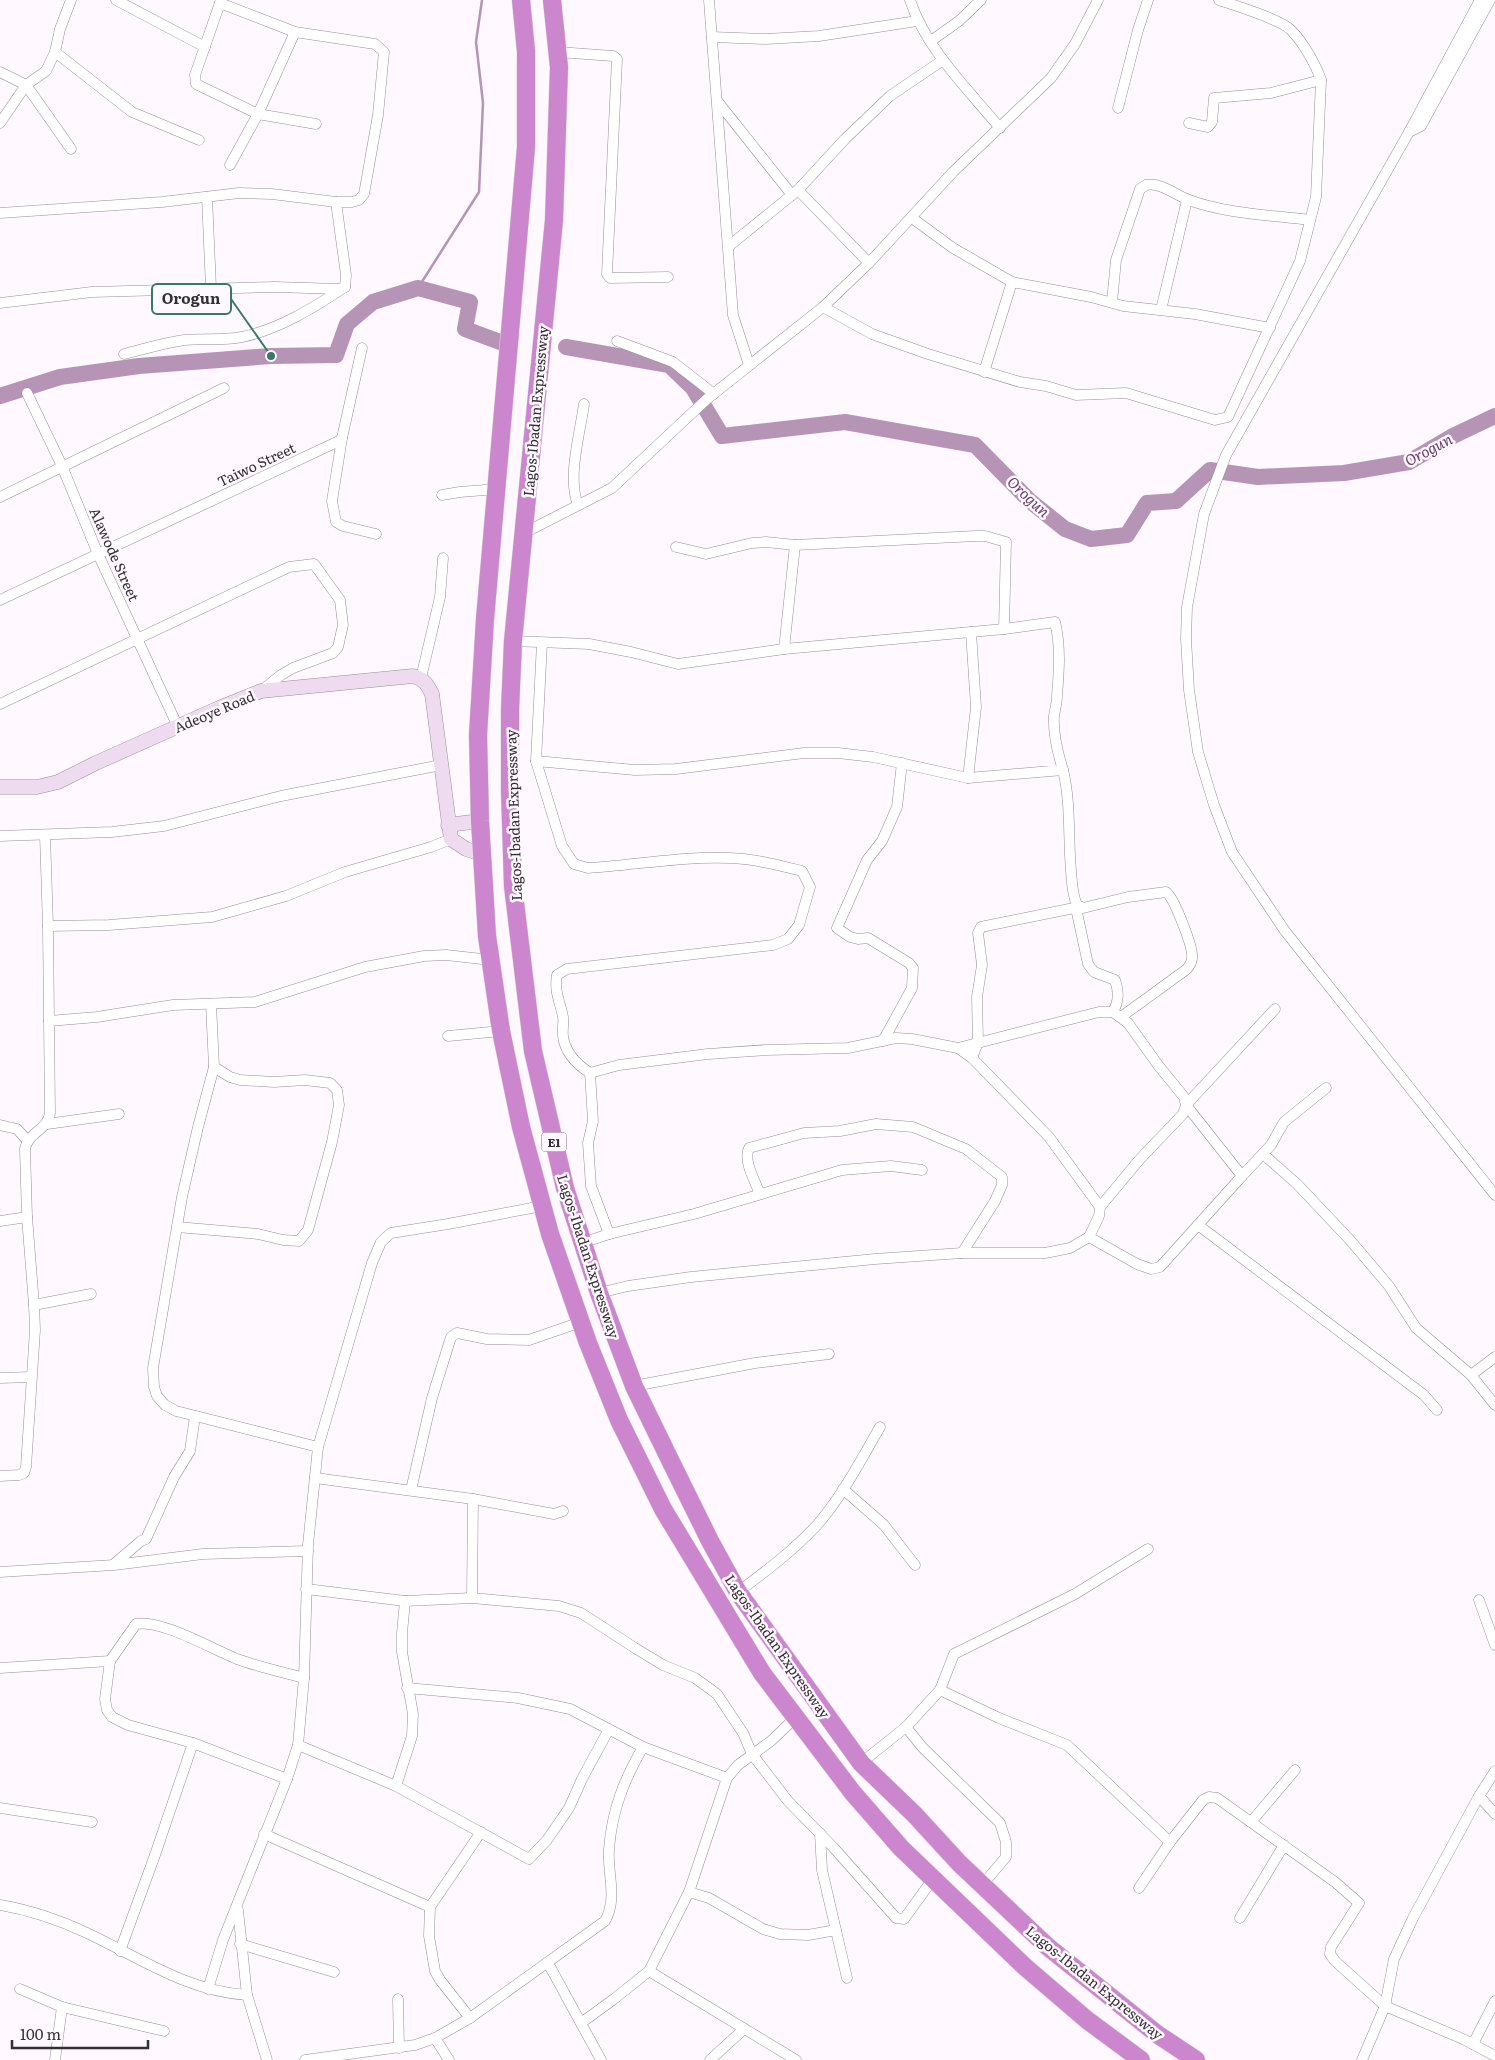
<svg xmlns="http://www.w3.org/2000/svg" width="1495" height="2060" viewBox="0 0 1495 2060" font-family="Literata,serif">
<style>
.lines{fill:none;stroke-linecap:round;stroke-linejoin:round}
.stream{stroke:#b594b6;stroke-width:2.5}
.river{stroke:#b594b6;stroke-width:16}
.street-casing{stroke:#968f96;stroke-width:11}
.secondary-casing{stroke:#968f96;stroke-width:15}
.highway-casing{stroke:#dadada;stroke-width:19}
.street{stroke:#fff;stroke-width:10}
.secondary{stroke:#efdbf0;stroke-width:14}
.highway{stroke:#cb86ce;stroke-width:18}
.labels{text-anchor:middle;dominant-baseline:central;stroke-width:5;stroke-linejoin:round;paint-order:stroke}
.shield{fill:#fff8ff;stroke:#706c70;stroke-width:1}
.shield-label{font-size:12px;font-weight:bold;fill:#333033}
.street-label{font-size:14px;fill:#333033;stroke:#fff8ff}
.water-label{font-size:15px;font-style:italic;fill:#683c6a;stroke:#fff8ff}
.leader{fill:none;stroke:#377869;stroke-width:2}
.callout-dot{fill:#377869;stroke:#fff8ff;stroke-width:2}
.callout{fill:#fff8ff;stroke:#377869;stroke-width:2}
.callout-label{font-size:15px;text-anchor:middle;font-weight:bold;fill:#333033}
</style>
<rect width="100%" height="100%" fill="#fff8ff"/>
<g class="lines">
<polyline class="stream" points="418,288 479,192 483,103 476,42 482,0"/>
<g class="river">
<polyline points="566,347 669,365 693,388 722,436 845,422 975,445 1030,501 1065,529 1091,539 1127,535 1147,503 1176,501 1210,470 1258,477 1344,473 1409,462 1453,436 1495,416"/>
<polyline points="0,396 60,377 139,366 271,356 336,355 347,324 373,302 418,288 470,302 465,329 500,342"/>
</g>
<g class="street-casing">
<g id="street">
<polyline points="116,0 205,47"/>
<polyline points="221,0 195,75 196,84 258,114 316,124"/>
<polyline points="709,0 733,315 749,365"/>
<path d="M910,0C926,49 967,88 1000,128"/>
<polyline points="1480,0 1409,132 1226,455 1204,514 1187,607 1186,639 1189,690 1198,752 1214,805 1232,852 1285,931 1495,1195"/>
<polyline points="712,37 766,39 819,36 917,21"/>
<polyline points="931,41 959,21 981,0"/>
<polyline points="55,52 132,112 199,140"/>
<polyline points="558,52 613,56 617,59 607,274 610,278 668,277"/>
<polyline points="0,72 26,85 71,149"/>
<polyline points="718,102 792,195"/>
<polyline points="1118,108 1138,30 1148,0"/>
<polyline points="0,123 26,85 46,71 55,52 60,29 71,0"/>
<polyline points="1189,123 1208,127 1212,122 1214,98 1271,93 1321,80"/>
<polyline points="1409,132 1421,126 1490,0"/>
<polyline points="230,165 258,114 295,32"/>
<polyline points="798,190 869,263"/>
<polyline points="207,197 211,288"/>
<polyline points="0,213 162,202 239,193 272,194 336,202 352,202 359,200 364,194 378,115 384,52 375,44 295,32 220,3"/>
<polyline points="912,218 953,248 1012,282 1091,297 1123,306 1195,314 1270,328"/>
<polyline points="729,246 798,190 845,139 890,96 943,60"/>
<path d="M1112,302L1116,260L1140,189L1146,185C1161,182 1175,195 1189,200C1227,214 1270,215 1310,220"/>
<polyline points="0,303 92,292 275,287 340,289 345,287"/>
<path d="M823,307L872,334L928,354L1020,382L1046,386L1076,395L1126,393L1215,420L1228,417L1300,261L1316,197L1321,80C1316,65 1303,42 1291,30C1280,19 1236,6 1219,0"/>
<polyline points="1161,310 1187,200"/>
<polyline points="617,341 673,362 714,394"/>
<path d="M124,354C144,349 164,343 184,340C203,338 223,341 242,337C280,329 313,308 345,287L346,275L336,202"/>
<polyline points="984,372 1012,282"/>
<polyline points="27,393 62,466 98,554 178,727"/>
<polyline points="342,438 332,501 336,522 343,526 376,534"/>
<polyline points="442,495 460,492 497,489"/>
<polyline points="0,497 224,388"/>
<path d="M578,505C567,477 580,434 584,404"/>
<polyline points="524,533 612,488 707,399 823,307 869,263 953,172 1051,78 1075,44 1098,0"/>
<polyline points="676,547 706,554 752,543 766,542 795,545 976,536 985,536 1006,542 1004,629"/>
<polyline points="0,600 339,441 342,438 362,348"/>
<path d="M513,641L589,644L631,652L678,664L784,649L1004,629L1055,622C1061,647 1059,671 1057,696C1057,703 1055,709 1054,716C1053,733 1058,754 1063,770L968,778L873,757L838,753H804L676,769L635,770L536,761"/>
<path d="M542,643L536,761L562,846L574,864L588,868C635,865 683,856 730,858C755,859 778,865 802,871L810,887L799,925L788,939L773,945L567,969L557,975C554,992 560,1001 563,1017C564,1023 562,1030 563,1036C565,1053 576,1064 590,1073L593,1121L588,1143L591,1186L609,1234"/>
<polyline points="784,649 795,545"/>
<polyline points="421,678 440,597 443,558"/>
<polyline points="0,704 289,567 314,564 340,600 343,625 338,647 333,653 293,668 281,675 261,691"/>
<path d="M1063,770C1071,803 1068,837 1071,871C1072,882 1072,894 1077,905L1083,908L1128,897L1166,892C1174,897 1191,943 1192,954C1193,960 1191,964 1187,969L1121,1017"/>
<polyline points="968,778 976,707 971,632"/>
<polyline points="0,836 112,832 164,826 281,796 441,765"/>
<path d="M1076,908L1088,964L1094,972L1115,980C1119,992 1119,1001 1113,1012"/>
<polyline points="48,926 109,925 212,917 286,896 345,872 431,847 451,839"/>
<polyline points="211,1004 214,1067 198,1127 182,1197 153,1368 154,1387 157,1396 165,1405 176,1411 318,1447"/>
<polyline points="49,1021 97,1017 173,1005 255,1002 365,967 424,956 446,955 491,960"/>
<polyline points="448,1036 501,1031"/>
<polyline points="883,1041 912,988 913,968 909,963 868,938 858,939 850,937 837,928 867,860 882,841 897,807 902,763"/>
<polyline points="958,1048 1099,1012 1113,1012 1128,1023 1158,1065 1184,1097 1186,1105 1183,1114 1140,1159 1100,1207"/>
<polyline points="972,1058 978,1042 977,997 982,965 978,933 981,927 1079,907"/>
<polyline points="590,1073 619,1065 708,1054 766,1050 848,1048 896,1038 912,1039 958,1048 972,1058 1049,1137 1100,1207 1099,1216 1089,1237 1137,1264 1151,1269 1160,1267 1242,1176 1186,1105 1275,1009"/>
<polyline points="47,1124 119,1114"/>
<polyline points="0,1125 17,1129 27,1140"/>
<polyline points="1263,1154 1297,1184 1350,1240 1389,1286 1416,1328 1471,1375 1495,1405"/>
<polyline points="1242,1176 1271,1145 1284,1122 1326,1088"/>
<path d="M760,1194C755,1181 743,1161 749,1148L804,1133L840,1131L876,1124L913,1127L966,1149L1002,1177V1185L995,1201L962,1253"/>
<polyline points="0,1221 27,1217"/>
<polyline points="1198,1225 1424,1395 1437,1410"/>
<polyline points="177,1227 258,1234 283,1240 299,1241 308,1230 332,1142 339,1105 337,1090 330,1083 305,1080 274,1082 240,1080 230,1077 214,1067"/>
<polyline points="582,1243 609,1234 694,1214 842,1170 891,1166 922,1170"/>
<polyline points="599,1293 628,1286 691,1277 875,1259 962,1253 1045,1253 1070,1248 1089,1237"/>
<polyline points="34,1305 91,1294"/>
<polyline points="1471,1375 1495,1357"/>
<polyline points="0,1378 31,1377"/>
<polyline points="634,1386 755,1363 829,1354"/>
<path d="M0,1476L19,1475L24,1473L26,1467L35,1330L34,1305L27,1217L25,1149C28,1132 48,1130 50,1113L48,926L45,835"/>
<polyline points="315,1478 473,1499 554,1514 563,1511"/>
<polyline points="843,1489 884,1525 915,1565"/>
<polyline points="411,1490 432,1398 451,1337 457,1333 487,1339 529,1340 581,1322"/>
<polyline points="114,1564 141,1541 146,1539 174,1477 190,1451 195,1416"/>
<polyline points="0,1572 114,1565 203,1554 308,1551"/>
<polyline points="306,1589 405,1601 472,1598 559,1606 581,1613 635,1648 663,1665 695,1678 717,1694 743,1733 752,1754 788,1801 833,1847 896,1918 904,1919 933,1879"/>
<path d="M738,1592C765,1572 794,1550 817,1525C841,1498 862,1458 880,1427"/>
<polyline points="472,1598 473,1499"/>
<polyline points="1479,1600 1495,1645"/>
<polyline points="0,1668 110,1661"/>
<polyline points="407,1688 518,1698 570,1709 643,1747 727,1778"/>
<polyline points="940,1690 999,1718 1067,1745 1170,1842"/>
<polyline points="906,1727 922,1747 1000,1823 1006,1842 1006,1857 983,1884"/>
<polyline points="298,1745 396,1786 529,1859 547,1840 569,1808 582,1779 609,1729"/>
<polyline points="861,1763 906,1727 940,1690 954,1654 1075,1594 1148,1549"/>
<path d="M287,1779L193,1743L128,1725L112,1717L107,1710L105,1699L110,1661L136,1624C161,1619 212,1649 237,1659C259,1667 282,1672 304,1678"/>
<polyline points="396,1786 412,1736 413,1714 402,1652 402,1633 405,1601"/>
<polyline points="1479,1796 1495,1814"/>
<polyline points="0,1808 92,1822"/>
<polyline points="1251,1822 1295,1770"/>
<polyline points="820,1833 822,1870 847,1978"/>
<polyline points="264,1834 430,1907"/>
<polyline points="1139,1888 1170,1842 1203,1800 1209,1797 1217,1798 1335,1882 1359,1903 1331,1947 1330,1954 1335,1961 1385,2006 1463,2039 1495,2056"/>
<polyline points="689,1892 709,1898 763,1929 780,1934 808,1935 836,1930"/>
<path d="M0,1905C30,1910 59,1920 87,1933C140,1958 187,1991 247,1995"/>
<polyline points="238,1910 247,1995 267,2060"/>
<polyline points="1240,1918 1284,1845"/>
<polyline points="240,1944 334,1972"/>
<polyline points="120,1951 155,1855 193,1743"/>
<polyline points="548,1963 601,2060"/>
<polyline points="649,1971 796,2060"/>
<polyline points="20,1989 62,2007 164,2031"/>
<polyline points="208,1989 223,1940 287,1779 298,1745 304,1678 308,1545 318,1447 372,1263 381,1242 391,1233 448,1224 542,1206"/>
<polyline points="398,1999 399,2048"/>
<polyline points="470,2018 440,1980 435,1971 429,1936 430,1907 481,1832"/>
<polyline points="581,2023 614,1999 649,1971 689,1892 727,1778 738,1765 771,1741 795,1718"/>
<polyline points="435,2038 449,2060"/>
<polyline points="1473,2044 1495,2001"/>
<polyline points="55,2060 62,2007"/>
<path d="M305,2060L415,2045L435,2038L470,2018L605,1921C618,1898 607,1873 609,1849C612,1810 624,1780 643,1747"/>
<polyline points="710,2060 744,2029"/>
<polyline points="1362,2060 1385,2006 1394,1959 1413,1918 1479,1796 1495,1771"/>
</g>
</g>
<g class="secondary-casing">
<g id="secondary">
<path d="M0,787H37L58,782L96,763L219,708L261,691L413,676C424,679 427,684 432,694L451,839L466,849L481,854"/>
<polyline points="448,825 480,821"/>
</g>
</g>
<g class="highway-casing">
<g id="highway">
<polyline points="521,0 526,51 526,147 485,619 478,735 480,821 487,936 501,1031 521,1127 550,1234 588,1343 619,1420 663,1509 762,1673 853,1793 901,1848 1024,1966 1087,2020 1141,2060"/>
<polyline points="552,0 559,67 554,220 513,641 510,710 510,791 513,886 533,1051 565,1188 599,1293 634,1386 670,1460 710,1541 738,1592 861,1763 915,1815 959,1863 1048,1947 1157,2034 1196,2060"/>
</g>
</g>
<use href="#street" class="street"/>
<use href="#secondary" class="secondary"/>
<use href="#highway" class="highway"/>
</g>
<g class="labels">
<rect class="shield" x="541.5" y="1132.5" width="25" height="19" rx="4"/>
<g class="shield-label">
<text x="554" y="1142">E1</text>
</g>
<g class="street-label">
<text transform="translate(535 411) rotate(-85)">Lagos-Ibadan Expressway</text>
<text transform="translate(256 464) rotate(-25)">Taiwo Street</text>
<text transform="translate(115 554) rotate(66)">Alawode Street</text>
<text transform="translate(214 711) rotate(-23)">Adeoye Road</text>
<text transform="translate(513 815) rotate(-92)">Lagos-Ibadan Expressway</text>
<text transform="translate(589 1256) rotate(72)">Lagos-Ibadan Expressway</text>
<text transform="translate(778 1646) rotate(55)">Lagos-Ibadan Expressway</text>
<text transform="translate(1095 1982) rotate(39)">Lagos-Ibadan Expressway</text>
</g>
<g class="water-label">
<text transform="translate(1428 449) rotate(-28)">Orogun</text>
<text transform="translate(1029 496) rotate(43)">Orogun</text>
</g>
</g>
<path class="leader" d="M271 356L231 299"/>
<circle class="callout-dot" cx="271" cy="356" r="5"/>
<rect class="callout" x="152" y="284" width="79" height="30" rx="5"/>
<g class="callout-label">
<text x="191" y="304">Orogun</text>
</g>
<path d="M12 2040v8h136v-8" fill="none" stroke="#333033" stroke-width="2.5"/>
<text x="20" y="2040" font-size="15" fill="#333033" stroke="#fff8ff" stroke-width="4" paint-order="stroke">100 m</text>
</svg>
